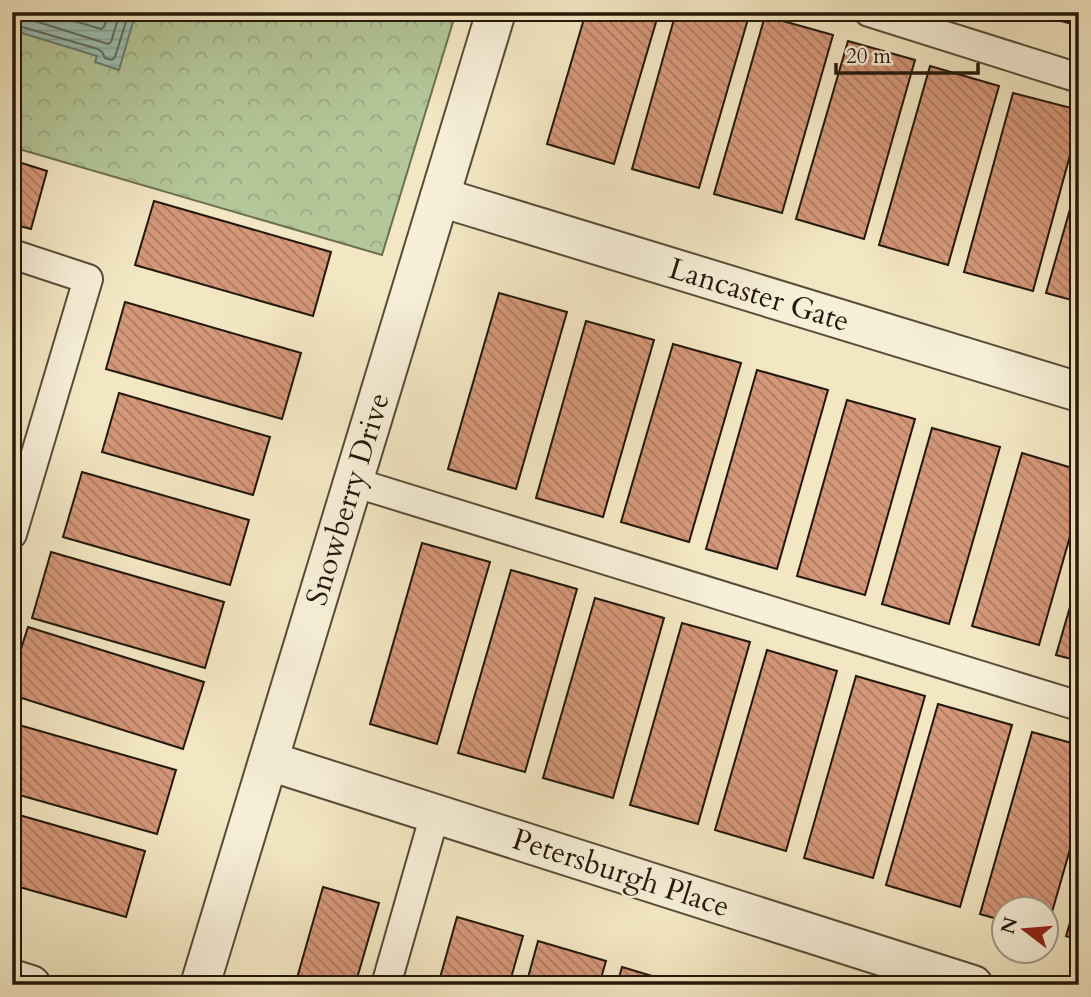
<svg xmlns="http://www.w3.org/2000/svg" width="1091" height="997" viewBox="0 0 1091 997" font-family="Cardo,serif">
<style>
.park{fill:url(#park-crowns);stroke:#6c7051;stroke-width:2}
.water{fill:url(#water-rules);stroke:#6b7d6e;stroke-width:2}
.lines{fill:none;stroke-linecap:round;stroke-linejoin:round}
.shore{stroke:#5f6c5d;stroke-width:2}
.building{fill:url(#building-back-hatch);stroke:#231809;stroke-width:2}
.service-casing{stroke:#574c38;stroke-width:32}
.minor-casing{stroke:#574c38;stroke-width:42}
.service{stroke:#f7efd8;stroke-width:28}
.minor{stroke:#f7efd8;stroke-width:38}
.labels{text-anchor:middle;dominant-baseline:central;stroke-width:5;stroke-linejoin:round;paint-order:stroke}
.street-label{font-size:30px;fill:#231809;stroke:#f7efd8}
</style>
<defs>
<pattern id="park-crowns" width="20" height="18" patternUnits="userSpaceOnUse" patternTransform="scale(1.75)"><rect width="20" height="18" fill="#b4c799"/><path d="M2 6a3 3 0 1 1 6 0M12 15a3 3 0 1 1 6 0" fill="none" stroke="#9aaa82"/></pattern>
<pattern id="water-rules" width="6" height="5" patternUnits="userSpaceOnUse" patternTransform="scale(1.75)"><rect width="6" height="5" fill="#9bc0b1"/><path d="M0 2.5h6" fill="none" stroke="#85a497"/></pattern>
<pattern id="building-back-hatch" width="6" height="6" patternUnits="userSpaceOnUse" patternTransform="scale(1.75)"><rect width="6" height="6" fill="#d49779"/><path d="M-1 5l2 2M0 0l6 6M5-1l2 2" fill="none" stroke="#ac7a61"/></pattern>
</defs>
<rect width="100%" height="100%" fill="#f3e7c3"/>
<filter id="stains"><feTurbulence type="fractalNoise" baseFrequency=".00286" numOctaves="4"/><feColorMatrix values="0 0 0 0 .2 0 0 0 0 .09 0 0 0 0 .02 0 0 0 .5 -.17"/></filter>
<radialGradient id="worn" r=".72"><stop offset=".6" stop-color="#630" stop-opacity="0"/><stop offset="1" stop-color="#630" stop-opacity=".3"/></radialGradient>
<polygon class="park" points="12,12 456,12 382,255 12,147"/>
<polygon class="water" points="12,12 136,12 119,70 95,62 97,56 12,30"/>
<g class="lines">
<g class="shore">
<polyline points="44,12 101,29 104,27 109,12"/>
<polyline points="12,15 19,16 108,44 111,42 120,12"/>
<polyline points="12,24 98,49 102,52 105,58 112,60 115,57 129,12"/>
</g>
</g>
<g class="building">
<polygon points="586,12 659,12 614,164 547,144"/>
<polygon points="676,12 750,12 699,188 632,169"/>
<polygon points="1039,12 1079,12 1079,26 1039,15"/>
<polygon points="765,16 833,35 782,213 714,194"/>
<polygon points="848,41 915,60 864,239 796,219"/>
<polygon points="930,66 999,86 948,265 879,245"/>
<polygon points="1013,93 1079,110 1079,122 1033,291 964,272"/>
<polygon points="12,160 47,171 31,229 12,224"/>
<polygon points="1079,178 1079,302 1046,293"/>
<polygon points="154,201 331,252 313,316 135,265"/>
<polygon points="499,293 567,312 516,489 448,469"/>
<polygon points="125,302 301,353 282,419 106,369"/>
<polygon points="586,321 654,340 603,517 536,498"/>
<polygon points="673,344 741,363 689,542 621,522"/>
<polygon points="757,370 828,390 777,569 706,549"/>
<polygon points="119,393 270,437 253,495 102,452"/>
<polygon points="847,400 915,419 865,595 797,576"/>
<polygon points="932,428 1000,447 949,624 882,604"/>
<polygon points="1022,453 1079,470 1079,505 1039,645 972,626"/>
<polygon points="82,472 249,520 230,585 63,537"/>
<polygon points="422,543 490,562 437,744 370,724"/>
<polygon points="51,552 224,602 205,668 32,618"/>
<polygon points="511,570 577,589 525,772 458,753"/>
<polygon points="1079,576 1079,661 1056,655"/>
<polygon points="595,598 664,618 613,798 543,778"/>
<polygon points="682,623 750,642 698,824 630,805"/>
<polygon points="28,627 204,682 183,749 12,695 12,677"/>
<polygon points="767,650 837,671 786,851 715,830"/>
<polygon points="856,676 925,696 873,878 804,858"/>
<polygon points="938,704 1012,725 960,907 886,885"/>
<polygon points="12,723 176,770 157,834 12,793"/>
<polygon points="1032,732 1079,745 1079,818 1046,933 1046,909 1004,909 1004,921 980,914"/>
<polygon points="12,813 145,851 126,917 12,885"/>
<polygon points="323,887 379,903 355,985 295,985"/>
<polygon points="1079,892 1079,940 1066,936"/>
<polygon points="457,917 523,936 509,985 438,985"/>
<polygon points="538,941 606,961 599,985 526,985"/>
<polygon points="622,967 682,985 617,985"/>
</g>
<g class="lines">
<g class="service-casing">
<g id="service">
<polyline points="869,12 1079,78"/>
<polyline points="12,254 88,279 12,534"/>
<polyline points="353,482 1079,706"/>
<polyline points="386,985 435,814"/>
</g>
</g>
<g class="minor-casing">
<g id="minor">
<polyline points="440,197 1079,392"/>
<polyline points="269,761 973,985"/>
<polyline points="12,979 31,985"/>
<polyline points="200,985 496,12"/>
</g>
</g>
<use href="#service" class="service"/>
<use href="#minor" class="minor"/>
</g>
<g class="labels">
<g class="street-label">
<text transform="translate(759 295) rotate(17)">Lancaster Gate</text>
<text transform="translate(348 499) rotate(-73)">Snowberry Drive</text>
<text transform="translate(621 873) rotate(18)">Petersburgh Place</text>
</g>
</g>
<rect width="1091" height="997" fill="none" stroke="#f3e7c3" stroke-width="42"/>
<rect x="14" y="14" width="1063" height="969" fill="none" stroke="#231809" stroke-width="3.5"/>
<rect x="21" y="21" width="1049" height="955" fill="none" stroke="#231809" stroke-width="2"/>
<g transform="translate(1025 930) rotate(286)"><circle r="33" fill="#f7efd8" stroke="#a29985" stroke-width="2"/>
<path d="M0-5L12 26L0 18L-12 26Z" fill="#8f2418"/>
<text y="-10" font-size="19" font-weight="bold" text-anchor="middle" fill="#231809">N</text>
</g>
<path d="M836 63v10h142v-10" fill="none" stroke="#231809" stroke-width="3.5"/>
<text x="846" y="63" font-size="21" fill="#231809" stroke="#f7efd8" stroke-width="5" paint-order="stroke">20 m</text>
<rect width="100%" height="100%" filter="url(#stains)"/>
<rect width="100%" height="100%" fill="url(#worn)"/>
</svg>
